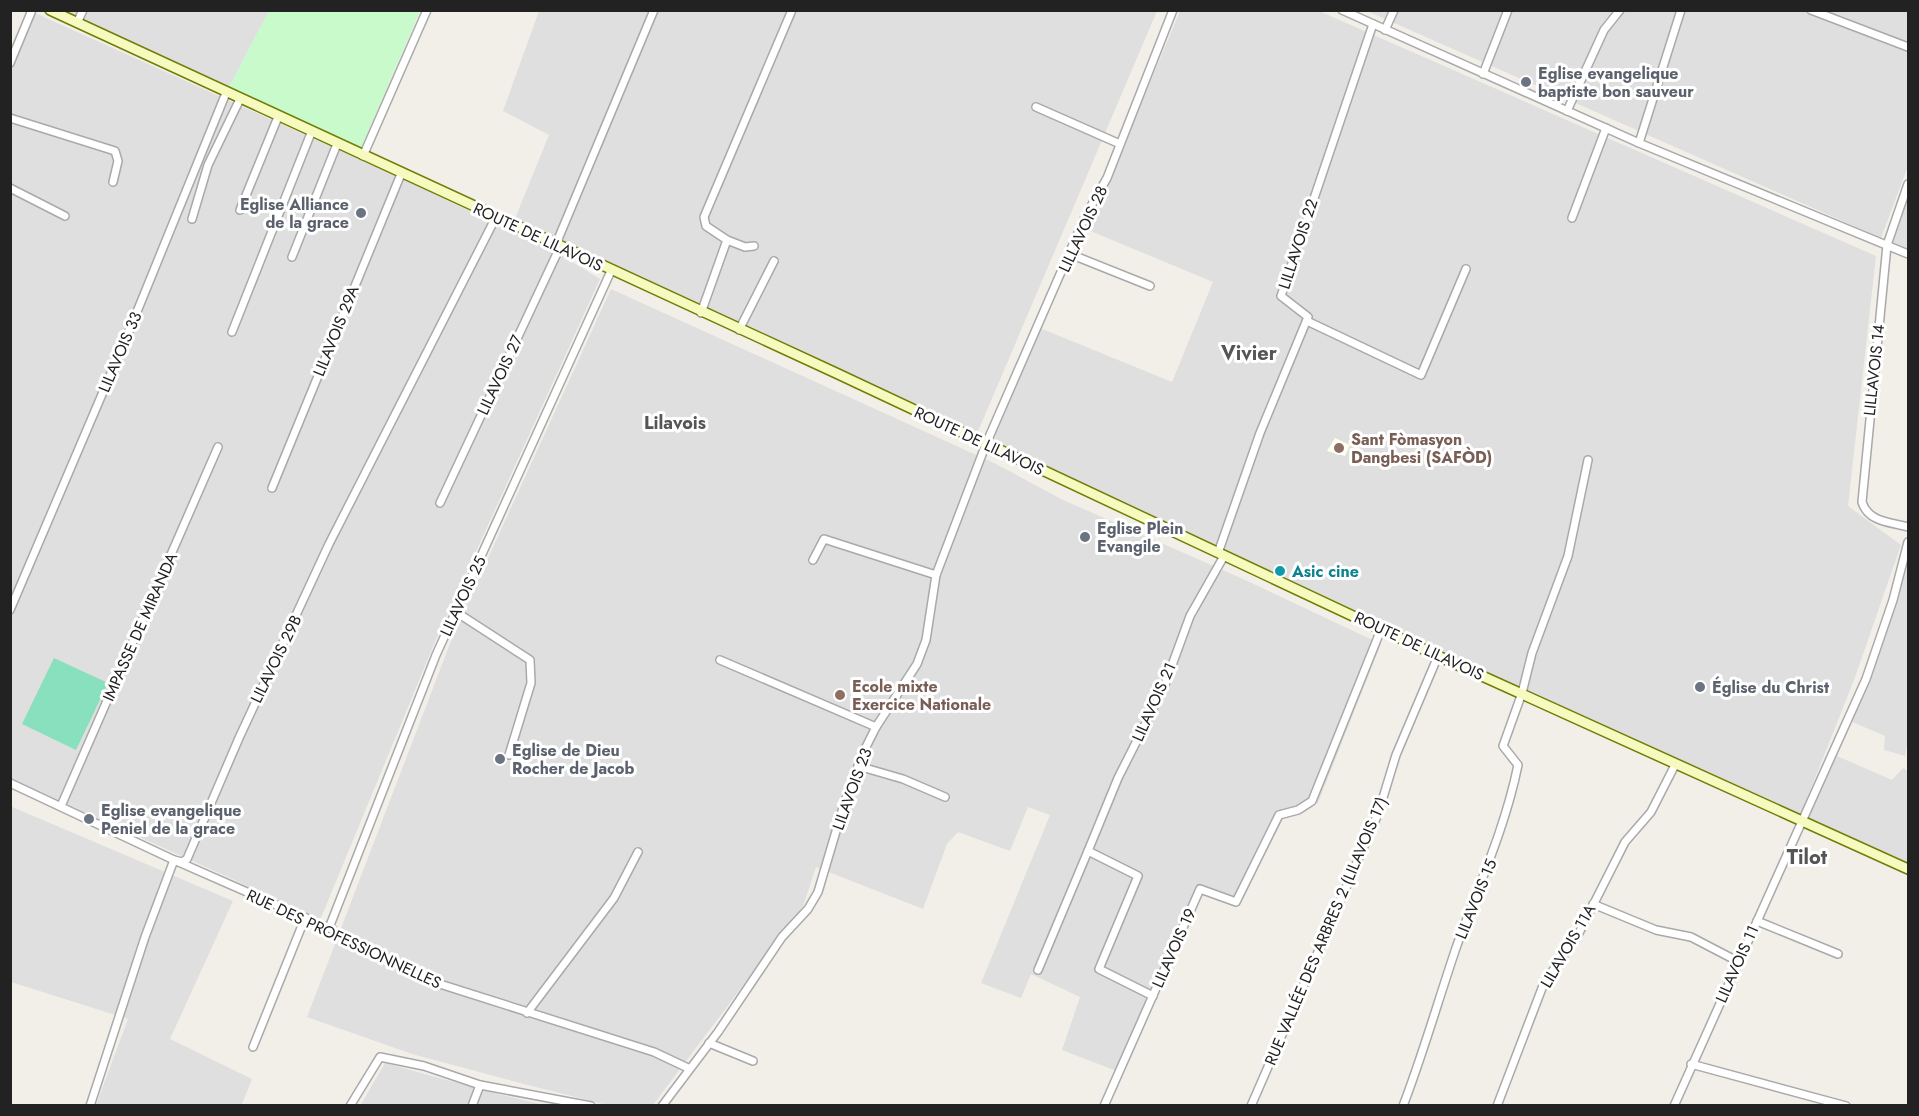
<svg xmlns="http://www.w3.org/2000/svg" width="1919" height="1116" viewBox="0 0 1919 1116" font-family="Jost,sans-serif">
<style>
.residential{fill:#e0dfdf}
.education{fill:#ffffe5}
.park{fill:#c8facc}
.pitch{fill:#88e0be}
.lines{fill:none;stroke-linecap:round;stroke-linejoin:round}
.street-casing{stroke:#a9a9a9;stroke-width:10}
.secondary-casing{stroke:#707d05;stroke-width:12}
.street{stroke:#fff;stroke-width:7}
.secondary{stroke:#f7fabf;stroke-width:9}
.worship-dot{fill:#6b7280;stroke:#fff;stroke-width:2}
.education-dot{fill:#8d6e63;stroke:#fff;stroke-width:2}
.culture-dot{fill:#0f9aa8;stroke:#fff;stroke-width:2}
.labels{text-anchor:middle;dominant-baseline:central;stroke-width:6;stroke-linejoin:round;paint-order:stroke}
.worship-label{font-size:16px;font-weight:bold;fill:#5b616d;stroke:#fff;text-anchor:start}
.street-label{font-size:16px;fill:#222;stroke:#fff}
.education-label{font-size:16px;font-weight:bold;fill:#785e54;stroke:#fff;text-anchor:start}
.culture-label{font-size:16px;font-weight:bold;fill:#0d838f;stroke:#fff;text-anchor:start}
.neighbourhood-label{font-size:18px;font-weight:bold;fill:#555;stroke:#fff}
.quarter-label{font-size:20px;font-weight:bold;fill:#555;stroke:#fff}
</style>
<rect width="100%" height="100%" fill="#f2efe9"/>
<g class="residential">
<polygon points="63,11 269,11 228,89"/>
<polygon points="539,11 1157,11 976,436 514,221 549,135 503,111"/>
<polygon points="1180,11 1319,11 1876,256 1848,506 1901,545 1854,680 1800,816 989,443 1040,328 1172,382 1213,282 1088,230"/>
<polygon points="1367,11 1908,11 1908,166 1881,238"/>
<polygon points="33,12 396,176 558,253 600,279 437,637 318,925 241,883 11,779 10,69"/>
<polygon points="1908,195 1908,255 1890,248"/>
<polygon points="611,289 994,463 1063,500 1241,578 1381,644 1318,803 1284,817 1238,904 1201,894 1119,1072 1062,1050 1080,997 1031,974 1021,998 981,983 1050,815 1028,807 1010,851 958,832 947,844 923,909 816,867 803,906 653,1105 607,1105 524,1084 412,1054 307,1017 456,628"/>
<polygon points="1908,559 1908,741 1905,756 1884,750 1885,736 1850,721 1875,662"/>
<polygon points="1837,756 1892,780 1903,768 1908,771 1908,866 1806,821"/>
<polygon points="10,806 233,901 170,1039 252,1079 242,1104 245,1105 96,1105 128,1019 11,982"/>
<polygon points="385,1063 490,1092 544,1105 360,1106"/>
</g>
<polygon class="education" points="1335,438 1350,445 1345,456 1327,451"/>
<polygon class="park" points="269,11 420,11 360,150 228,89"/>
<polygon class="pitch" points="54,658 108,683 76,750 22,724"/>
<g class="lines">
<g class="street-casing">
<g id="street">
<polyline points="1342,10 1639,143 1908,254"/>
<polyline points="1811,10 1908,47"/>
<polyline points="77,23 83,10"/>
<polyline points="1385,30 1394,10"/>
<polyline points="10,63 32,10"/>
<polyline points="1483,74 1508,10"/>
<polyline points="1036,107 1120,144"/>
<polyline points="1567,111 1604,30 1620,10"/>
<polyline points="10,118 115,151 118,161 113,182"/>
<polyline points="1639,143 1681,10"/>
<polyline points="363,156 427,10"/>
<path d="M1908,184L1887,245L1862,502C1868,522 1890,522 1908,527"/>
<polyline points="10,188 65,216"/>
<polyline points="240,210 278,117"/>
<polyline points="1572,218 1606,128"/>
<polyline points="192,219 208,165 240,99"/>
<polyline points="727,240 745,247 754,246"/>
<polyline points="556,244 654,10"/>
<polyline points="1070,254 1150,286"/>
<polyline points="292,257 337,144"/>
<polyline points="701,313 727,240 706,226 704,217 792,10"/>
<polyline points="1307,321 1421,375 1466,269"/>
<polyline points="739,330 774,261"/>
<polyline points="232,332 311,133"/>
<polyline points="272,488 401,174"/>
<polyline points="440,503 560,247"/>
<polyline points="1218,553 1260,433 1308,317 1281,296 1373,24"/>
<polyline points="813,560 824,539 936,575"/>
<polyline points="10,610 132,324 226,93"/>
<polyline points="456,612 530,660 531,683 509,755"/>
<polyline points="720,660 876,727"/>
<polyline points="858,766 903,779 945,797"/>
<polyline points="10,783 174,860 329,928 424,979 654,1052 688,1068"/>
<polyline points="61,806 218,447"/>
<polyline points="1593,904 1656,930 1691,937 1739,962"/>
<polyline points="1757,921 1838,954"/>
<polyline points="329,928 436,655 611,271"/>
<polyline points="1038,970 1088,851"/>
<polyline points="1153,996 1099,969 1138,876 1088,851 1118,778 1164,687 1190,616 1224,556"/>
<polyline points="527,1013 614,898 638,852"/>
<polyline points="709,1043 753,1061"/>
<polyline points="253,1047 305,918"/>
<polyline points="1691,1064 1846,1106"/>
<polyline points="90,1106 145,937 174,860 182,862 187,859 239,738 329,544 496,217"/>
<polyline points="350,1106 380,1057 424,1066 480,1085 591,1106"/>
<polyline points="472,1106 480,1085"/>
<polyline points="662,1106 718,1032 782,937 808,909 818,892 845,801 865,749 876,727 917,664 926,640 936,575 986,444 1085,217 1107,178 1173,10"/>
<polyline points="1104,1106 1200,889 1236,902 1279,815 1298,810 1312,801 1382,627"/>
<polyline points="1251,1106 1378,814 1396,755 1438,656"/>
<path d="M1403,1106C1423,1054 1438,1001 1456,948C1478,887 1505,829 1518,765L1503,746L1522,693L1532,653L1568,556L1588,460"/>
<polyline points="1497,1106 1544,983 1578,935 1625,842 1651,812 1675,765"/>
<polyline points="1674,1106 1866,679 1893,600 1908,542"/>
</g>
</g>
<g class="secondary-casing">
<polyline id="secondary" points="50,10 836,373 1438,656 1908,869"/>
</g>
<use href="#street" class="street"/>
<use href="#secondary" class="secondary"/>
</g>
<g class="worship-dot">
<circle cx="1526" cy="82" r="6"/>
<circle cx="361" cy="213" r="6"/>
<circle cx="1085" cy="537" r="6"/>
<circle cx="1700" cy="687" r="6"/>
<circle cx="500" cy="759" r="6"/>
<circle cx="89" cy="819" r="6"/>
</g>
<g class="education-dot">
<circle cx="1339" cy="448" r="6"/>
<circle cx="840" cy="695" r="6"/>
</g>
<circle class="culture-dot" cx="1280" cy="571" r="6"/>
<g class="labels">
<g class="worship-label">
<text x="1538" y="73">Eglise evangelique<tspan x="1538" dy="18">baptiste bon sauveur</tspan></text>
<text x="349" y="204" text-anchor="end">Eglise Alliance<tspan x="349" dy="18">de la grace</tspan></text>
<text x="1097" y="528">Eglise Plein<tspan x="1097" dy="18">Evangile</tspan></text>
<text x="1712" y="687">Église du Christ</text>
<text x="512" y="750">Eglise de Dieu<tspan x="512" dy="18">Rocher de Jacob</tspan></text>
<text x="101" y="810">Eglise evangelique<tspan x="101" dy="18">Peniel de la grace</tspan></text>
</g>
<g class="street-label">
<text transform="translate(1083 229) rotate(-65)">LILLAVOIS 28</text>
<text transform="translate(538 237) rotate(25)">ROUTE DE LILAVOIS</text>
<text transform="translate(1298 244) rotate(-72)">LILLAVOIS 22</text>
<text transform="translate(336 331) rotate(-68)">LILAVOIS 29A</text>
<text transform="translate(120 352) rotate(-67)">LILAVOIS 33</text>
<text transform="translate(1874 370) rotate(-84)">LILLAVOIS 14</text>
<text transform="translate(500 375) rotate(-65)">LILAVOIS 27</text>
<text transform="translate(979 441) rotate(25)">ROUTE DE LILAVOIS</text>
<text transform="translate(463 596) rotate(-65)">LILAVOIS 25</text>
<text transform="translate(140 627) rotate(-66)">IMPASSE DE MIRANDA</text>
<text transform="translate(1419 646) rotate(25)">ROUTE DE LILAVOIS</text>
<text transform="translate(276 659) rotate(-64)">LILAVOIS 29B</text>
<text transform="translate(1154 702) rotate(-66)">LILAVOIS 21</text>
<text transform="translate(852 789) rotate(-70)">LILAVOIS 23</text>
<text transform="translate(1476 899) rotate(-68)">LILAVOIS 15</text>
<text transform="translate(1326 931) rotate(-67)">RUE VALLÉE DES ARBRES 2 (LILAVOIS 17)</text>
<text transform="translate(344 939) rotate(25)">RUE DES PROFESSIONNELLES</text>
<text transform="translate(1568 946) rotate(-60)">LILAVOIS 11A</text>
<text transform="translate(1174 948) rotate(-66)">LILAVOIS 19</text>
<text transform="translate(1737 964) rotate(-66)">LILAVOIS 11</text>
</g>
<g class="education-label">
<text x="1351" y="439">Sant Fòmasyon<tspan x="1351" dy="18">Dangbesi (SAFÒD)</tspan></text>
<text x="852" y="686">Ecole mixte<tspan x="852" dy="18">Exercice Nationale</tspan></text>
</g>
<g class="culture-label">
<text x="1292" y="571">Asic cine</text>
</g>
<g class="neighbourhood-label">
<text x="675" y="423">Lilavois</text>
</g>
<g class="quarter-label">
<text x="1249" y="353">Vivier</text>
<text x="1807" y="857">Tilot</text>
</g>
</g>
<rect width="1919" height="1116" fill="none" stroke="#222222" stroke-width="24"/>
</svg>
